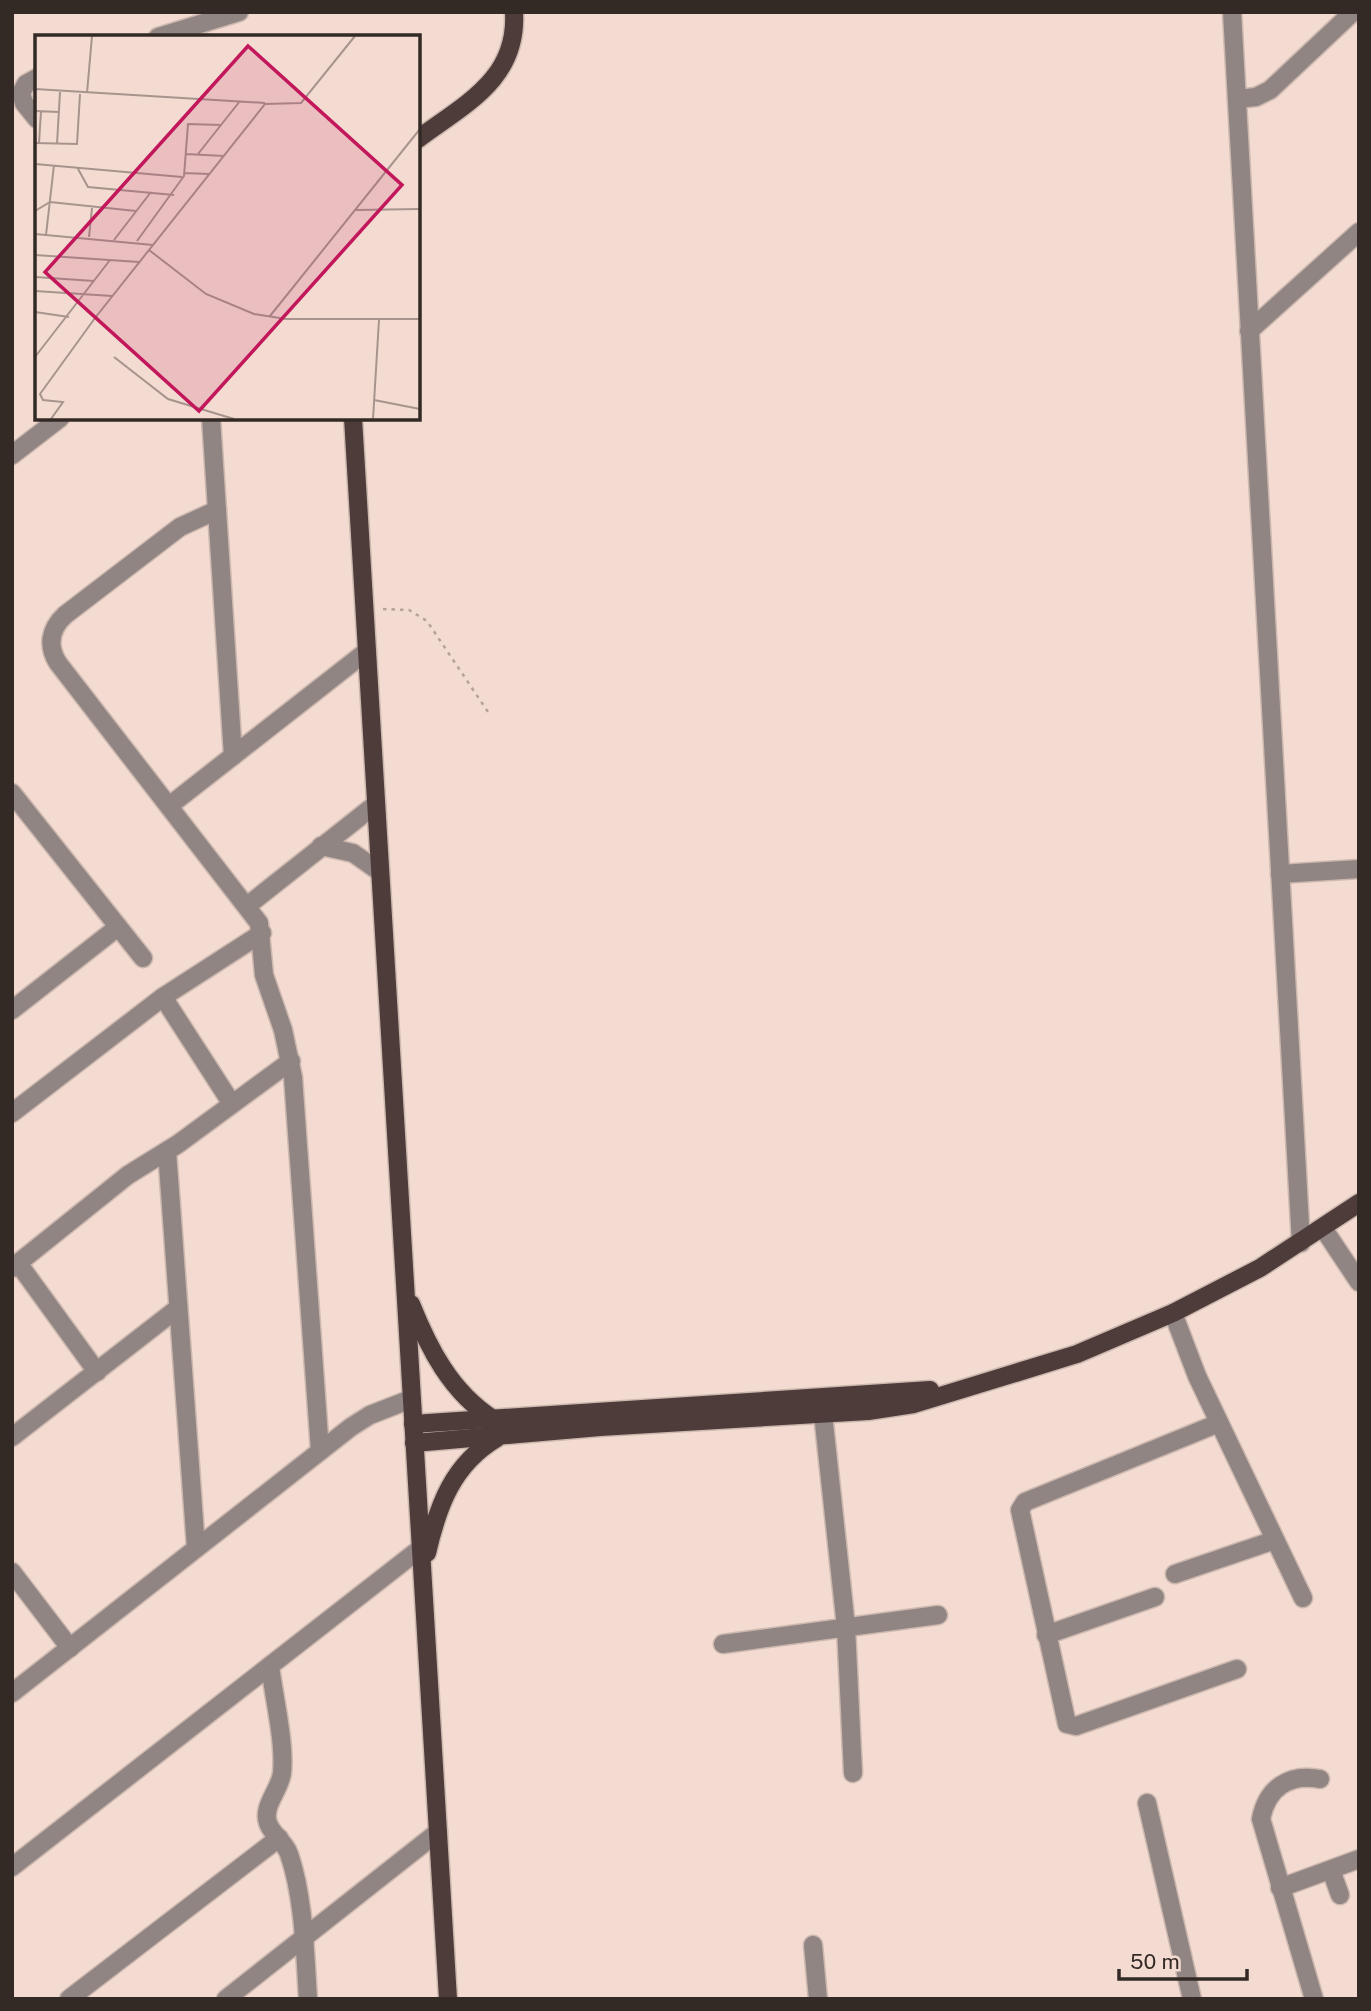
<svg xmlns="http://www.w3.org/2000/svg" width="1371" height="2011" viewBox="0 0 1371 2011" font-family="'Public Sans',sans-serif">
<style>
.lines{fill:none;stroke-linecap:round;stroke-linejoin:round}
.minor-casing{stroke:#cdb8af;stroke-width:21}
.major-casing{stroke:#cdb8af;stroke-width:21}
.path{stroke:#b5a29a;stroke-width:2.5;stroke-dasharray:3.5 5;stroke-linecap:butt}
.minor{stroke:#908583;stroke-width:18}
.major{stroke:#4e3c3a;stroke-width:18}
.inset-road{fill:none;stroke:#a6948d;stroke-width:2}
.view{fill:#c2185b;fill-opacity:0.15;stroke:#c2185b;stroke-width:3.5}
.inset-edge{fill:none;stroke:#332a26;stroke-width:3.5}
</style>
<rect width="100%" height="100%" fill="#f3dbd1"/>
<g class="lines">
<g class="minor-casing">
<g id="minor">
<polyline points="1232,12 1301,1243"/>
<polyline points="158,37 239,12"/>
<polyline points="37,78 26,84 21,93 24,103 37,119"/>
<polyline points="1237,99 1256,97 1270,90 1353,12"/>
<polyline points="1249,331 1359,232"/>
<polyline points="211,418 233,756"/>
<polyline points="12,455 60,418"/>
<path d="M217,510L180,527L65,615C50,629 47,646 58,663L259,923L264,975L283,1030L293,1077L320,1451"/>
<polyline points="12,793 143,958"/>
<polyline points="169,806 367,651"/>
<polyline points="321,846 353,853 380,872"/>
<polyline points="1280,874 1359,869"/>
<polyline points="247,906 376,804"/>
<polyline points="163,997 232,1104"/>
<polyline points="12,1010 118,927"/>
<polyline points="12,1113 163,997 262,933"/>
<polyline points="167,1151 196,1548"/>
<polyline points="1323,1228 1359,1282"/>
<polyline points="18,1263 97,1372"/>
<polyline points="12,1268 128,1175 178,1144 291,1061"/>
<polyline points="1173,1313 1197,1376 1303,1598"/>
<polyline points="823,1414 846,1627 853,1773"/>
<polyline points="1219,1423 1025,1502 1020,1510 1067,1724 1076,1726 1237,1669"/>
<polyline points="12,1437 178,1308"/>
<polyline points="12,1572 70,1648"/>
<polyline points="1175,1574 1275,1540"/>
<polyline points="1046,1635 1155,1597"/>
<polyline points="723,1644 938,1615"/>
<path d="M270,1666C274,1698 285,1742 282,1773C280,1790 262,1806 268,1823C272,1835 285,1842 289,1854C304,1897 305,1954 308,1999"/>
<polyline points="12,1693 351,1427 370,1415 411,1399"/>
<polyline points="1147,1803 1192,1999"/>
<polyline points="12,1867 421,1548"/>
<polyline points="1331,1870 1340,1895"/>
<polyline points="1280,1888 1359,1859"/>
<polyline points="813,1945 818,1999"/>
<polyline points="69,1999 279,1838"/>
<polyline points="226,1999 438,1832"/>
<path d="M1314,1999L1261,1819C1267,1788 1289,1773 1320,1779"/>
</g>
</g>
<g class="major-casing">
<g id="major">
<path d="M418,139C465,104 518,79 514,12"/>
<polyline points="353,418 448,1999"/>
<path d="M411,1304C429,1349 451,1392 493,1419"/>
<polyline points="413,1424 930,1390"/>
<polyline points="414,1443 600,1427 868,1411 914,1404 1077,1354 1173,1313 1260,1268 1359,1203"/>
<path d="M427,1553C438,1505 453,1464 497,1438"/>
</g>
</g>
<polyline class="path" points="383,609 409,610 427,621 488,712"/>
<use href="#minor" class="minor"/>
<use href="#major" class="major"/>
</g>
<g transform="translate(35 35)">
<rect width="385" height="385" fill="#f3dbd1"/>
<path class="inset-road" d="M0,54L230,68M52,58L57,1M0,76L24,77M0,108L42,109L45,59M4,108L6,76M22,109L25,57M151,119L189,121M163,119L205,66M0,129L147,142M42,132L53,152L139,160M149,138L174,139M321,175L385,174M0,176L15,167L101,176M0,199L118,210M11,200L19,130M54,202L57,173M79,205L116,157M102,206L149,141L153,89L186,90M114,215L171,259L219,279L251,284H385M0,220L104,227M0,242L59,246M0,256L77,261M0,277L34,282M235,281L385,94M0,322L75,225M79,322L133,364L199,384M339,365L385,374M16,384L28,367L8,365L5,359L60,283L230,69L266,68L320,1M338,384L344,285"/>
<path class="view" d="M213,11L367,150L164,376L10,237Z"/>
<rect width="385" height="385" class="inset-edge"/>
</g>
<rect width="1371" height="2011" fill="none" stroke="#332a26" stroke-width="28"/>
<path d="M1119 1969v10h128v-10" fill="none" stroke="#332a26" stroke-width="3.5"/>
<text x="1130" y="1969" font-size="21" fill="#332a26" stroke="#f3dbd1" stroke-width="5" paint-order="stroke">50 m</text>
</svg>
